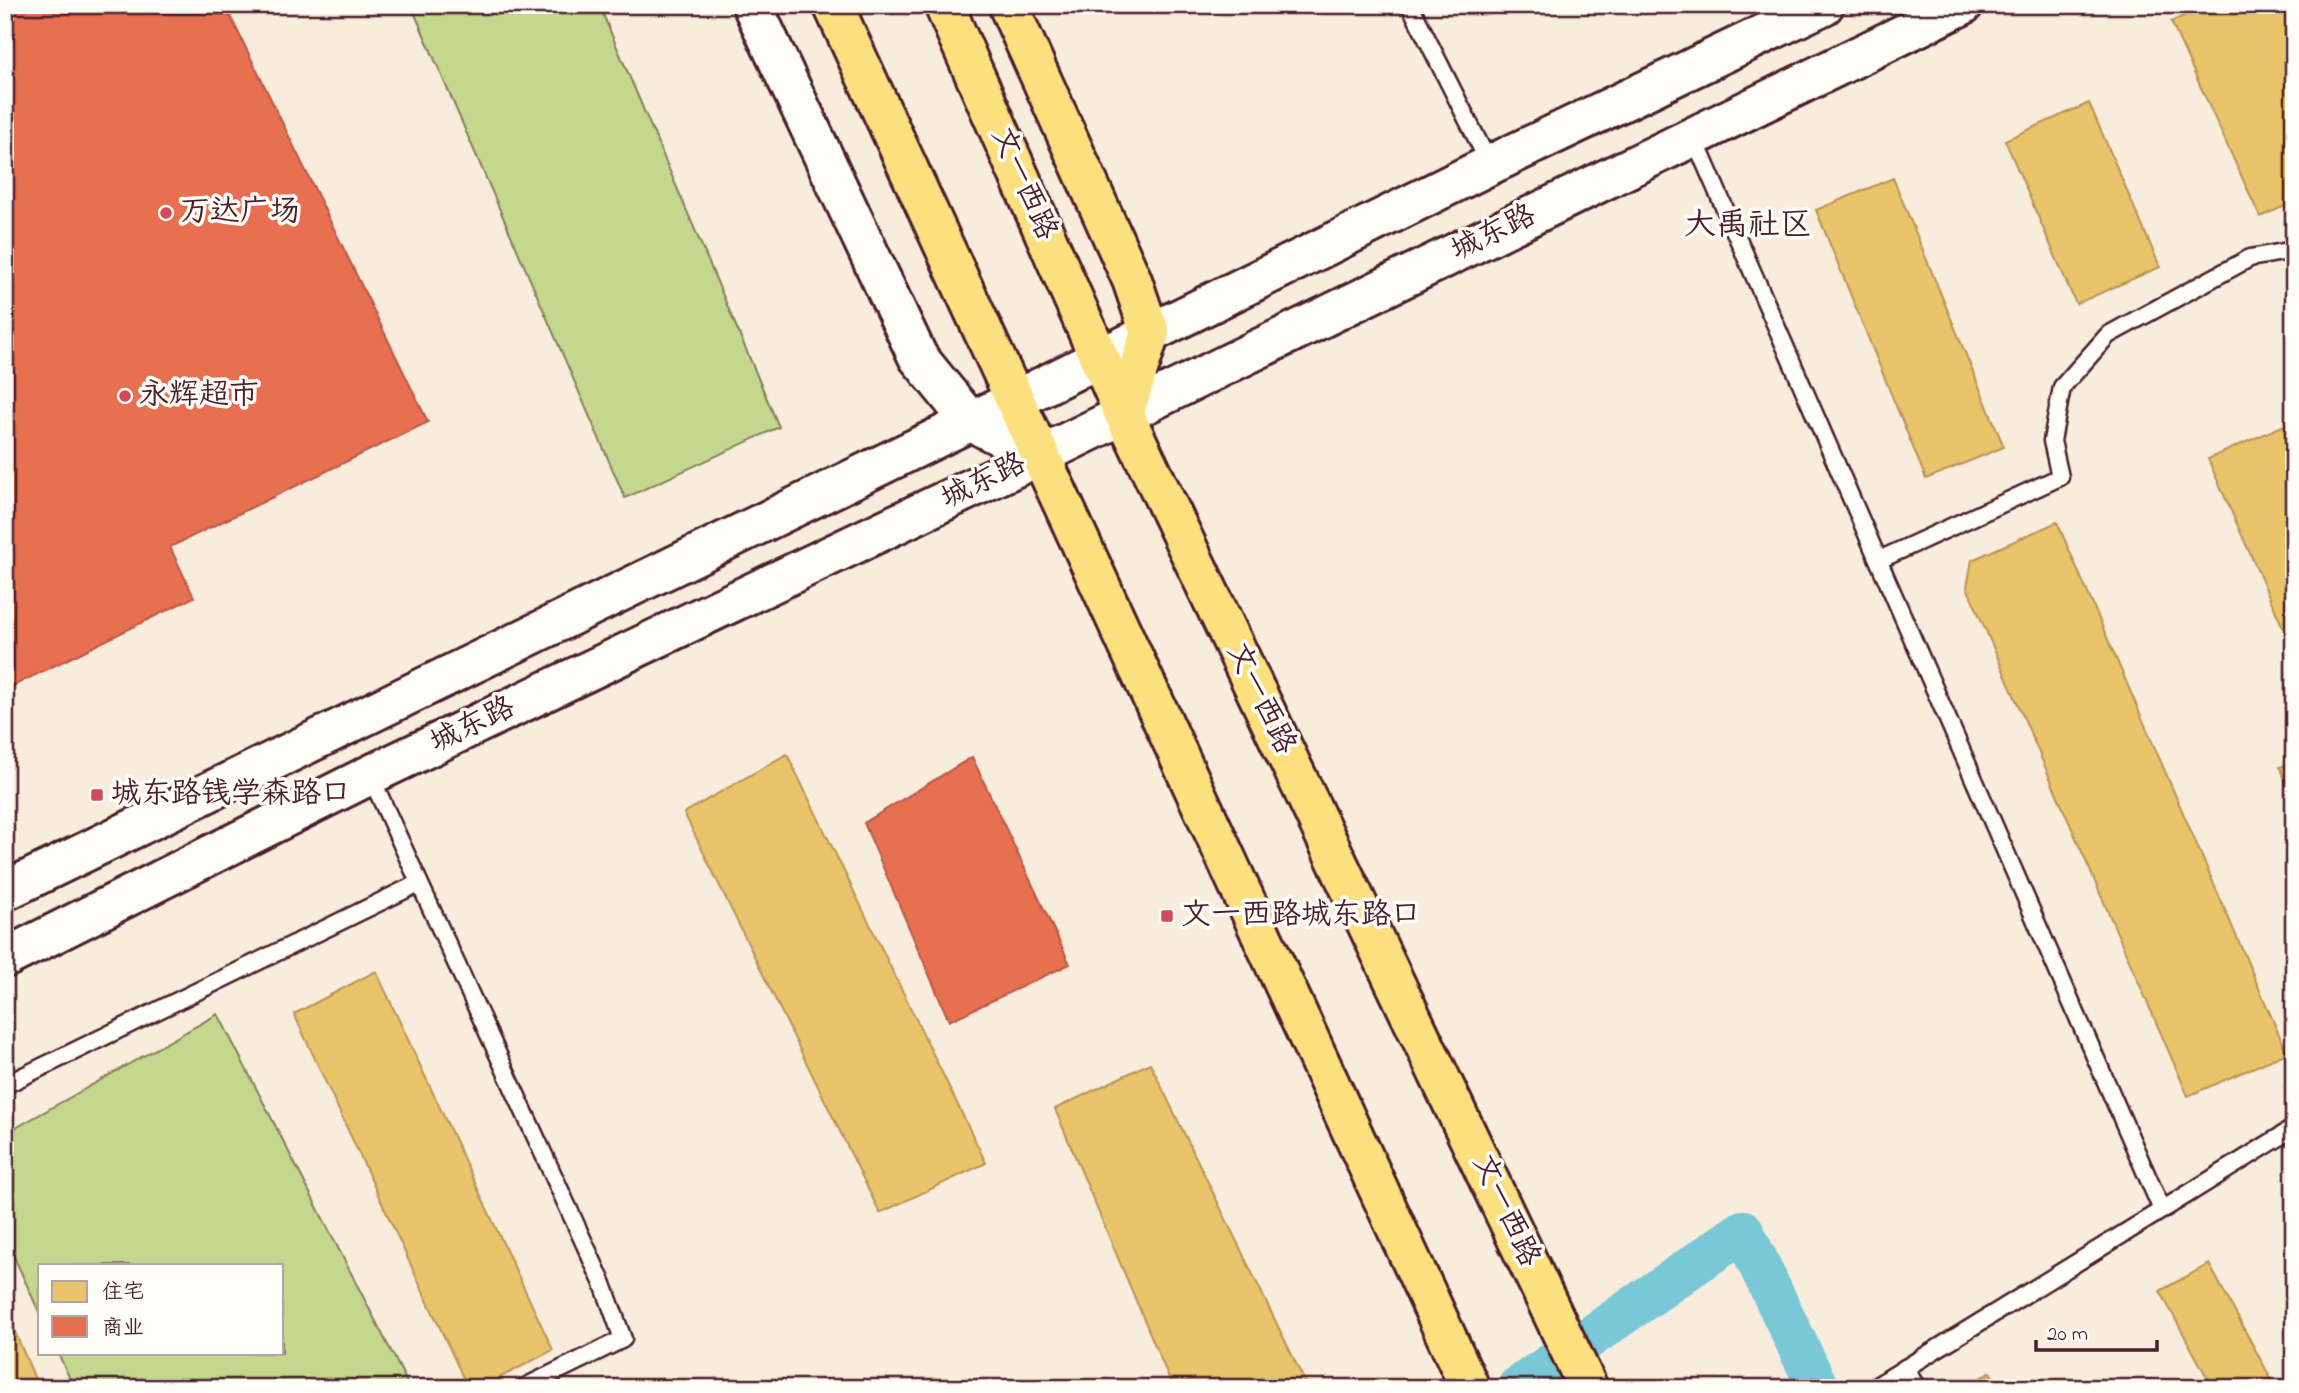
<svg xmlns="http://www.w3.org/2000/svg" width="2299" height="1393" viewBox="0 0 2299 1393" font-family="'Indie Flower','LXGW WenKai TC',sans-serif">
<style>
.green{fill:#c4d88d;stroke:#877c5c;stroke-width:2}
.homes{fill:#e9c46a;stroke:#b99257;stroke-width:2}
.shops{fill:#e76f51;stroke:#b85746;stroke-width:2}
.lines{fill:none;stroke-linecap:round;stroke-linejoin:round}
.canal{stroke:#79c7d7;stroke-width:42}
.lane-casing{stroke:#4a1f2b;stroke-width:21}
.secondary-casing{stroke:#4a1f2b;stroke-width:44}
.primary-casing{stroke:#4a1f2b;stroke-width:44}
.highway-casing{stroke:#4a1f2b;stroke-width:44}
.lane{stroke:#fdfcf7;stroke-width:16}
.secondary{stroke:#fdfcf7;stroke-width:38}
.primary{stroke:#fce080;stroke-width:38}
.highway{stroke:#fce080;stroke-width:38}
.poi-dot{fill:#d1495b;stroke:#fdfcf7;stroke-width:2.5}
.labels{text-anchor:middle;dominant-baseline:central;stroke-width:7;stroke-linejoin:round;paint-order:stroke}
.street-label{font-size:30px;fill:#4a1f2b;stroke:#fdfcf7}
.poi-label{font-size:30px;fill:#4a1f2b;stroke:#fdfcf7;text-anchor:start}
.neighbourhood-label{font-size:32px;fill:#4a1f2b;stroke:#fdfcf7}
</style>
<rect width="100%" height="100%" fill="#f8eddc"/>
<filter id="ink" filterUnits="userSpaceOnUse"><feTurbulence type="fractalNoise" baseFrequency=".0143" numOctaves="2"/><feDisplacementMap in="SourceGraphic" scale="14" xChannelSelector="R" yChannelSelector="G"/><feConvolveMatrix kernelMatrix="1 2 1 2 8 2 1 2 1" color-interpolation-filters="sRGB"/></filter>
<g filter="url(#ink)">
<g class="green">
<polygon points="411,5 599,5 779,427 625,498"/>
<polygon points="218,1014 410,1388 74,1388 58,1353 282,1353 282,1265 40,1265 40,1314 5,1237 5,1134"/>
</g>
<g class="homes">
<polygon points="2207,5 2280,5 2294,34 2294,202 2260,217 2171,22"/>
<polygon points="2089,103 2160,267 2076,304 2005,140"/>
<polygon points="1893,178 2004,447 1926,479 1816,210"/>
<polygon points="2291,422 2294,430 2294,637 2288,639 2208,459"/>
<polygon points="2057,522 2287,1053 2188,1096 1967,587 1972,560"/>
<polygon points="787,754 986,1163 880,1213 684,813"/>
<polygon points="2294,761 2294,799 2280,767"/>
<polygon points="376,971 553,1350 480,1388 468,1388 294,1014"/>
<polygon points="1150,1063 1308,1388 1173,1388 1055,1109"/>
<polygon points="2209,1264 2276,1388 2213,1388 2160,1291"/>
<polygon points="5,1309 39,1388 5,1388"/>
<polygon points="1990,1372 1999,1388 1964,1388"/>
</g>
<g class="shops">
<polygon points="5,5 225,5 428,422 170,547 194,597 5,690"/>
<polygon points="972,757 1070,964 949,1021 864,823"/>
</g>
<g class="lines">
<polyline class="canal" points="1517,1388 1743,1231 1818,1388"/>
<g class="lane-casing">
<g id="lane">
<polyline points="1410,5 1490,165"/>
<polyline points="1694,138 2162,1210 1873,1388"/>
<polyline points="1879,560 2060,477 2052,441 2062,387 2108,335 2250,258 2294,250"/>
<polyline points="370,775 603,1284 623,1339 523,1388"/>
<polyline points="5,1085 419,883"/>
<polyline points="2162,1210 2294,1128"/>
<polyline points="1905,1368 1917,1388"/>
</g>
</g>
<g class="secondary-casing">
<g id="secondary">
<polyline points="752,5 918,357 970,421 1039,456"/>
<polyline points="5,891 1015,400 1490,165 1824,5"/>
<polyline points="5,958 370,775 1039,456 1963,5"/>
</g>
</g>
<g class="primary-casing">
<g id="primary">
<polyline points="833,5 1470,1388"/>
<polyline points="944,5 1124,414 1588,1388"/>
</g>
</g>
<g class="highway-casing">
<polyline id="highway" points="1008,5 1132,280 1150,333 1124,414"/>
</g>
<use href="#lane" class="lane"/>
<use href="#secondary" class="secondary"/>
<use href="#primary" class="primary"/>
<use href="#highway" class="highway"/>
</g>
</g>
<g class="poi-dot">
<circle cx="166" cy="213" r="7"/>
<circle cx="125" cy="396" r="7"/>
<rect x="90" y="788" width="14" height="14" rx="3.5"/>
<rect x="1160" y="909" width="14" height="14" rx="3.5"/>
</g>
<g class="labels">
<g class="street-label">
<text transform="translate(1023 184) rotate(66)">文一西路</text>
<text transform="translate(1494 234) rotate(-26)">城东路</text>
<text transform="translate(984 482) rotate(-26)">城东路</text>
<text transform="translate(1260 699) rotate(64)">文一西路</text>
<text transform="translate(473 726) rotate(-26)">城东路</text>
<text transform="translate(1505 1211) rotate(65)">文一西路</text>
</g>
<g class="poi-label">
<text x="180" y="213">万达广场</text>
<text x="139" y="396">永辉超市</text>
<text x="111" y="795">城东路钱学森路口</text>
<text x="1181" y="916">文一西路城东路口</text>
</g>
<g class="neighbourhood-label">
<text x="1748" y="226">大禹社区</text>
</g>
</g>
<rect width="2299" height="1393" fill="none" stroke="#fdfcf7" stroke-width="28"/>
<rect x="14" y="14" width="2271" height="1365" fill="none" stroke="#4a1f2b" stroke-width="2.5" filter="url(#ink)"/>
<rect x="38" y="1264" width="245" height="91" fill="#fdfcf7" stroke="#b5a4a5" stroke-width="2"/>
<rect x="52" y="1281" width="35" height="21" fill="#e9c46a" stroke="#b5a4a5" stroke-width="2"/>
<text x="102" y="1298" font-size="21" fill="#4a1f2b">住宅</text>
<rect x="52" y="1316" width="35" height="21" fill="#e76f51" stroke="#b5a4a5" stroke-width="2"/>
<text x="102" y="1334" font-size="21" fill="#4a1f2b">商业</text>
<path d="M2036 1340v10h121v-10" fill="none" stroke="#4a1f2b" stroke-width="3.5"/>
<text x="2047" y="1340" font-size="21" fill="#4a1f2b" stroke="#fdfcf7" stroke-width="5" paint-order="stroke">20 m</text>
</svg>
